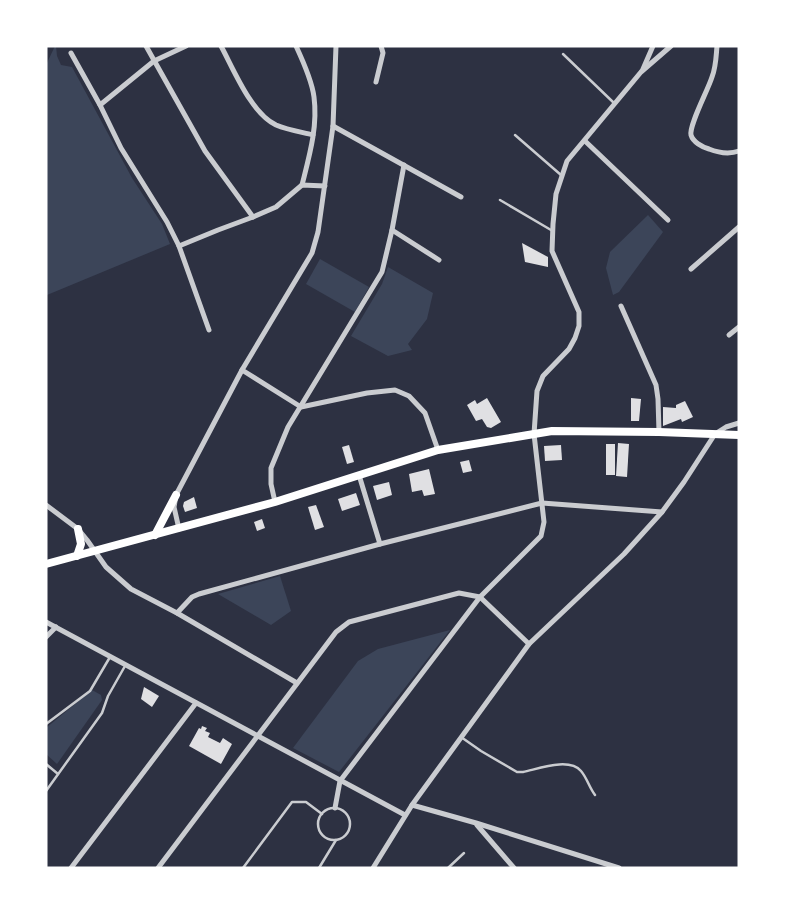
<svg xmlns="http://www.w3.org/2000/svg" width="785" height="914" viewBox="0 0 785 914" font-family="'Fira Sans Condensed',sans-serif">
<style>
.green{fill:#3c4559}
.building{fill:#e0e0e3}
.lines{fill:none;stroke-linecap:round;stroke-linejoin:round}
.service{stroke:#caccd0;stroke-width:2.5}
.minor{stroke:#caccd0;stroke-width:5}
.secondary{stroke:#fff;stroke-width:8}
</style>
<rect width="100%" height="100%" fill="#2d3142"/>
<g class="green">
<polygon points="55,46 56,46 57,56 61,65 72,67 132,178 162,224 170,244 47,295 46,294 46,65"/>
<polygon points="648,215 663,232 619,292 613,295 606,268 610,252"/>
<polygon points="320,259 369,287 355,312 306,284"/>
<polygon points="388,267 433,293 427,319 408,344 412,350 388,356 351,336 382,284"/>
<polygon points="280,576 291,611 271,625 218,594"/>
<polygon points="450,630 339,772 293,748 358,661 378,649"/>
<polygon points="92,690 101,695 102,700 57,764 46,754 46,728"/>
</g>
<g class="building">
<polygon points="522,243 548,257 548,267 525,262"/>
<polygon points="487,398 501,422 491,428 487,427 482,419 476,421 467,405 475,400 477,404"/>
<polygon points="631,398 641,399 639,421 631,421"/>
<polygon points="685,401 693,417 682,422 681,419 663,426 663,407 676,408 676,405"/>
<polygon points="618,443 629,444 627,477 616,476"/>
<rect x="606" y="444" width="9" height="31"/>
<polygon points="349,445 354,462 347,464 342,447"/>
<polygon points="561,445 562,460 545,461 544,446"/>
<polygon points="469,460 472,471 463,473 460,462"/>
<polygon points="429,469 435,494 424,496 422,490 412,492 409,474"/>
<polygon points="389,482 392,495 377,500 373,486"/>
<polygon points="356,493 360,505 342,511 338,499"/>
<polygon points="194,497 197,508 185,512 183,506 184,502"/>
<polygon points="316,505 324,527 315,530 308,507"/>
<polygon points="262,519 265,528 257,531 254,522"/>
<polygon points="144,687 159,696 152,707 141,699"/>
<polygon points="202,726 207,728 205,731 210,733 208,737 220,743 223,738 232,744 221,764 189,746 199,728 201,729"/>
</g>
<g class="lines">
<g class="service">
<polyline points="563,54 614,103"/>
<polyline points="515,135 561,175"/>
<polyline points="500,200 551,230"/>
<polyline points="46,724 90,691 110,657"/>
<path d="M461,737L481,751L517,772H523C538,769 569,757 581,771C587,778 589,787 595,795"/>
<polyline points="46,764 58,774"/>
<polyline points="46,791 102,713 108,696 125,666"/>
<circle cx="334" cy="824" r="16"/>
<polyline points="243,868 292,802 306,802 322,814"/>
<polyline points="319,868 336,840"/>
<polyline points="448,868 464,853"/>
</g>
<g class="minor">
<polyline points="146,46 205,151 253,217"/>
<path d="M221,46C234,70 251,113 276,125C288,130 301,132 313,135"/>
<path d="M296,46C303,61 312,81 314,97C318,127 309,157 302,185"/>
<path d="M717,46C716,57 716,67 712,77C708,90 689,125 691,135C693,142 702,147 709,149C719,153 728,155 739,151"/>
<polyline points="71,53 100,105 121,148 167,222 179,246 209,330"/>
<polyline points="643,69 653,46"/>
<polyline points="376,82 383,53 381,46"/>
<polyline points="100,105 154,61 186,46"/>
<polyline points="333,126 461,197"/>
<polyline points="585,141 668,220"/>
<polyline points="392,230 439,260"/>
<polyline points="179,246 218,230 253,217 276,207 302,185 325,186"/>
<polyline points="691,269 739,227"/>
<polyline points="621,306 656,385 658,399 659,432"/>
<polyline points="729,335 739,327"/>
<polyline points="242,370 301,407 367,393 395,390 409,396 425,413 438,450"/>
<polyline points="359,475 380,544"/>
<polyline points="275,502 271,484 271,468 288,427 382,272 392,230 404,165"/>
<polyline points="46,505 78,529 87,540 106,567 131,589 177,613 297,683"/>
<polyline points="179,529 174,507 176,495 242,370 312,253 318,232 333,126 336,46"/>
<polyline points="177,613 192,597 199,594 380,544 542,503 662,512"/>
<polyline points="46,622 405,815"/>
<polyline points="46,637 56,627"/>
<polyline points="412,805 476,823 619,868"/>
<polyline points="335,808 340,781 480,597 541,536 544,522 534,434 537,391 543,376 569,349 575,338 579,326 579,312 552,251 553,224 556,194 567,161 641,72 671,46"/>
<polyline points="477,825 514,868"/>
<polyline points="71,868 196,703"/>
<polyline points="158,868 336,632 349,622 459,593 480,597 529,644"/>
<polyline points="373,868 412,805 529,644 624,554 662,512 684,482 715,434 726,427 739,423"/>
</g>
<g class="secondary">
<polyline points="155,535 176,495"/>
<polyline points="77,556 81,544 78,529"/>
<polyline points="46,564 275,502 438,450 552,431 659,432 739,435"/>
</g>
</g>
<rect width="785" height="914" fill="none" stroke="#ffffff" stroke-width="95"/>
</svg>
